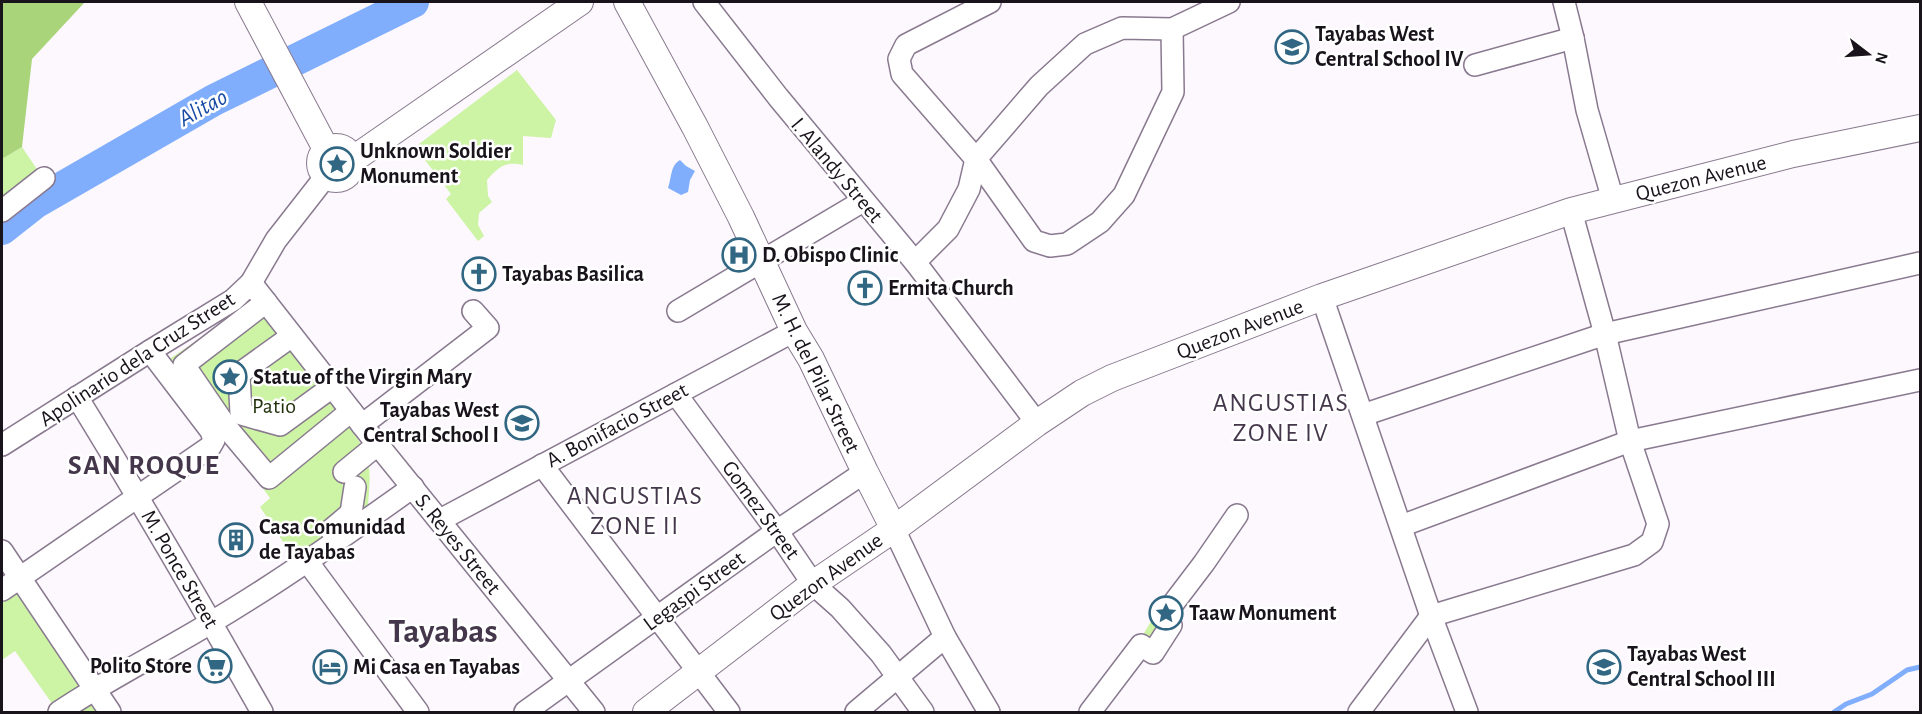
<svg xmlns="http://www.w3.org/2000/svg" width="1922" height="714" viewBox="0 0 1922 714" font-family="'Alegreya Sans',sans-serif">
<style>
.green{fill:#cdf3a5}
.forest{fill:#aad47a}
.water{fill:#80aefd}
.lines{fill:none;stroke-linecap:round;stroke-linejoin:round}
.stream{stroke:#80aefd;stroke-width:5}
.river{stroke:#80aefd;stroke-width:32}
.minor-casing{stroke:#89798f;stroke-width:24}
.major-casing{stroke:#89798f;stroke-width:28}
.minor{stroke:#fff;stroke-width:21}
.major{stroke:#fff;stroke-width:26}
.labels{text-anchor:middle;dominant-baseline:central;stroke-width:5;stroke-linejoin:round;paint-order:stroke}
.poi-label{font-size:22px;font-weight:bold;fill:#19131b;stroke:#fff;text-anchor:start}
.street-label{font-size:22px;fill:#19131b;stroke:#fff}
.park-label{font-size:22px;fill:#1f2f09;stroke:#fff}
.water-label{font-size:24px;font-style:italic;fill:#164aa4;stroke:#fff}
.quarter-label{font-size:26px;letter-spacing:1.5px;fill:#45374b;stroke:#fff}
.district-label{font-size:28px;font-weight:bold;letter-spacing:1.5px;fill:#45374b;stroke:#fff}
.town-label{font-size:34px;font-weight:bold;fill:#45374b;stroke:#fff}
</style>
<rect width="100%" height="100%" fill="#fcf8fd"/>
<g class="green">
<path d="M517,70L556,120L551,138L523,136V165C505,161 498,167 487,180L488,196L492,202L479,213L478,225L484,236L478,241L446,199L451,194L415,147Z"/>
<polygon points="22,147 53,193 35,203 2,229 2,159"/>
<path d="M262,296L362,425L353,432C374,462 370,473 368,507L297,563L260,507L270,498L168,360Z"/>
<polygon points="22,590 110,712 58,712 15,651 2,660 2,603"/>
<polygon points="1153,618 1166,627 1154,646 1141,638"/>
</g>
<polygon class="forest" points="2,2 85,2 32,59 22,147 2,159"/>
<path class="water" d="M680,160L686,166L695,171L690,180L688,192L681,195L668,188C672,177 670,166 680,160Z"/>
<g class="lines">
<polyline class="stream" points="1834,712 1846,704 1872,694 1907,670 1920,667"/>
<polyline class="river" points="2,229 35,203 214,100 413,2"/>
<g class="minor-casing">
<g id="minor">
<polyline points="704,2 778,97 915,262 1037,423"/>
<polyline points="990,2 906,45 899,59 902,74 976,159 1034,241 1050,246 1067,244 1100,222 1124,195 1173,92 1172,29"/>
<polyline points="1564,2 1573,38 1587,110 1613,200"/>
<polyline points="1475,65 1573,38"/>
<polyline points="2,211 44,178"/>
<polyline points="915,262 948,229 969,189 976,159 1039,86 1085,44 1122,28 1172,29 1229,2"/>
<polyline points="251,283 370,435 594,712"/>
<polyline points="1322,297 1431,616 1467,712"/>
<polyline points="266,302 184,365 227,428 269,478 351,411"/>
<polyline points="678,311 863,201"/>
<polyline points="292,336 239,374 241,414 280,425 332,387"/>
<polyline points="676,394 777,531 813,584 840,608 881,654 923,712"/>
<path d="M77,397C141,501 202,606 262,712"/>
<polyline points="1363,415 1605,334 1920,263"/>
<polyline points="362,425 488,328 473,311"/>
<polyline points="2,445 150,351 233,300 251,283 276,240 326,176"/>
<polyline points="542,465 729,712"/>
<polyline points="344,472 377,445"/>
<polyline points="440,520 794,331"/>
<polyline points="1401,526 1630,441 1920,380"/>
<polyline points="894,529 945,637 989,712"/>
<polyline points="331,530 351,513 355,487"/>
<polyline points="2,551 110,712"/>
<polyline points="307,561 418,712"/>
<polyline points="2,590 210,447 214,440 211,431 150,351"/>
<path d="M59,712C108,679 161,653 212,622C281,581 347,534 413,487"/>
<polyline points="525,712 777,531 865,472"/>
<polyline points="856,712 945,637"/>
<polyline points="1090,712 1141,645 1153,653 1171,625 1166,613 1204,563 1237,515"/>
<polyline points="1359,712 1431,616 1634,555 1652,542 1658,524 1630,441 1605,334 1571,211"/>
</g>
</g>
<g class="major-casing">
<g id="major">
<polyline points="248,2 326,149"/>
<polyline points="627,2 695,127 741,217 794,331 811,359 865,472 894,529"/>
<circle cx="336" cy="163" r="16"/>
<polyline points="352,160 580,2"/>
<polyline points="646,712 813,584 894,529 1037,423 1082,393 1112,378 1322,297 1571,211 1793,154 1920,128"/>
</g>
</g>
<use href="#minor" class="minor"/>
<use href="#major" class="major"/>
</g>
<defs>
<g id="school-ring" transform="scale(1.725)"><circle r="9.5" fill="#fff" stroke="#316782" stroke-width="1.5"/><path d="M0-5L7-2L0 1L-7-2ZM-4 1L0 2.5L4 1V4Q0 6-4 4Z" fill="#316782"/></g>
<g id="sight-ring" transform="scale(1.725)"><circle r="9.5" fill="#fff" stroke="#316782" stroke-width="1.5"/><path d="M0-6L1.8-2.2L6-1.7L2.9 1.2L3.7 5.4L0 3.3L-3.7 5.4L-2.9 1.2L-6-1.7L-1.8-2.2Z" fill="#316782"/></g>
<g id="hospital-ring" transform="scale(1.725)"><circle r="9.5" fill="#fff" stroke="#316782" stroke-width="1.5"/><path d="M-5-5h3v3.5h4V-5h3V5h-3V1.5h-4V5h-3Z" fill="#316782"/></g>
<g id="church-ring" transform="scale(1.725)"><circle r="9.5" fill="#fff" stroke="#316782" stroke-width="1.5"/><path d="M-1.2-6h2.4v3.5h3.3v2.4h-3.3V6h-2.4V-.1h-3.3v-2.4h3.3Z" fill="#316782"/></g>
<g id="building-ring" transform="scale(1.725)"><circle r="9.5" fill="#fff" stroke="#316782" stroke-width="1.5"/><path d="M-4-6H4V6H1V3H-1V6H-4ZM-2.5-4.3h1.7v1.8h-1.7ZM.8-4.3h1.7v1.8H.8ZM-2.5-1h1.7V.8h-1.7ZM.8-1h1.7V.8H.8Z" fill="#316782"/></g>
<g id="supermarket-ring" transform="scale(1.725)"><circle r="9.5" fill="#fff" stroke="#316782" stroke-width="1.5"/><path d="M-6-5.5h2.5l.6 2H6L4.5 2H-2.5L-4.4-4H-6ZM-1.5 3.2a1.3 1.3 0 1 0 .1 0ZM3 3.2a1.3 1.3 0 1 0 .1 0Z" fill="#316782"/></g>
<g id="hotel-ring" transform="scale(1.725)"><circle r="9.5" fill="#fff" stroke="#316782" stroke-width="1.5"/><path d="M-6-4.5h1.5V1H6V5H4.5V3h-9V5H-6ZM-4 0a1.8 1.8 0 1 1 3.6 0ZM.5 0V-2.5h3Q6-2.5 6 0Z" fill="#316782"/></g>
</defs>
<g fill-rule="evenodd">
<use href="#school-ring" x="1292" y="47"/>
<use href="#sight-ring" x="337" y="164"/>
<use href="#hospital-ring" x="739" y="255"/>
<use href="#church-ring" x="479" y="274"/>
<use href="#church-ring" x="865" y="288"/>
<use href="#sight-ring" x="230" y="377"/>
<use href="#school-ring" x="522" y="423"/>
<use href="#building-ring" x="236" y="540"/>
<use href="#sight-ring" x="1166" y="613"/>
<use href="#supermarket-ring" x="215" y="666"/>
<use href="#hotel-ring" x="330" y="667"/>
<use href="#school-ring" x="1604" y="667"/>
</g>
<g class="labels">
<g class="poi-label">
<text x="1315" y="34">Tayabas West<tspan x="1315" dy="25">Central School IV</tspan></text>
<text x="360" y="151">Unknown Soldier<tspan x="360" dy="25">Monument</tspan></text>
<text x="762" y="255">D. Obispo Clinic</text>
<text x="502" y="274">Tayabas Basilica</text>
<text x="888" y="288">Ermita Church</text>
<text x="253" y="377">Statue of the Virgin Mary</text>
<text x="499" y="410" text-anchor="end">Tayabas West<tspan x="499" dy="25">Central School I</tspan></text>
<text x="259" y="527">Casa Comunidad<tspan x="259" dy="25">de Tayabas</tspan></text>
<text x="1189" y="613">Taaw Monument</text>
<text x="1627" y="654">Tayabas West<tspan x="1627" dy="25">Central School III</tspan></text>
<text x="192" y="666" text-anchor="end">Polito Store</text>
<text x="353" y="667">Mi Casa en Tayabas</text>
</g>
<g class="street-label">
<text transform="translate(837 170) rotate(50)">I. Alandy Street</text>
<text transform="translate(1701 178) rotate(-14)">Quezon Avenue</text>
<text transform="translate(1240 329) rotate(-21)">Quezon Avenue</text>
<text transform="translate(137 359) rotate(-33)">Apolinario dela Cruz Street</text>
<text transform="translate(816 373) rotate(64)">M. H. del Pilar Street</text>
<text transform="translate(617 425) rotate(-28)">A. Bonifacio Street</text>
<text transform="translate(761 510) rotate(54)">Gomez Street</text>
<text transform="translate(458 544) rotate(51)">S. Reyes Street</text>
<text transform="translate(180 569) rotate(60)">M. Ponce Street</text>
<text transform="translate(826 577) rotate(-36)">Quezon Avenue</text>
<text transform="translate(694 591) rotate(-36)">Legaspi Street</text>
</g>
<g class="park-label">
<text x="274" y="406">Patio</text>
</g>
<g class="water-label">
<text transform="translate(203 108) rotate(-29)">Alitao</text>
</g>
<g class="quarter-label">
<text x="1281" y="403">ANGUSTIAS<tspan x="1281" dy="30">ZONE IV</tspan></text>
<text x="635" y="496">ANGUSTIAS<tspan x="635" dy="30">ZONE II</tspan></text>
</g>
<g class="district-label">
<text x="144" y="466">SAN ROQUE</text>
</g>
<g class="town-label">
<text x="443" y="632">Tayabas</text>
</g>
</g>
<rect width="1922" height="714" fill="none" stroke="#19131b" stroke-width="6"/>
<g transform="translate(1868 54) rotate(107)" stroke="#ffffff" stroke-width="4.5" paint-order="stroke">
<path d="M0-4.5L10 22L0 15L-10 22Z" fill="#19131b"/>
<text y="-9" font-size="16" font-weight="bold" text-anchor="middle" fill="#19131b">N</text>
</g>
</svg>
